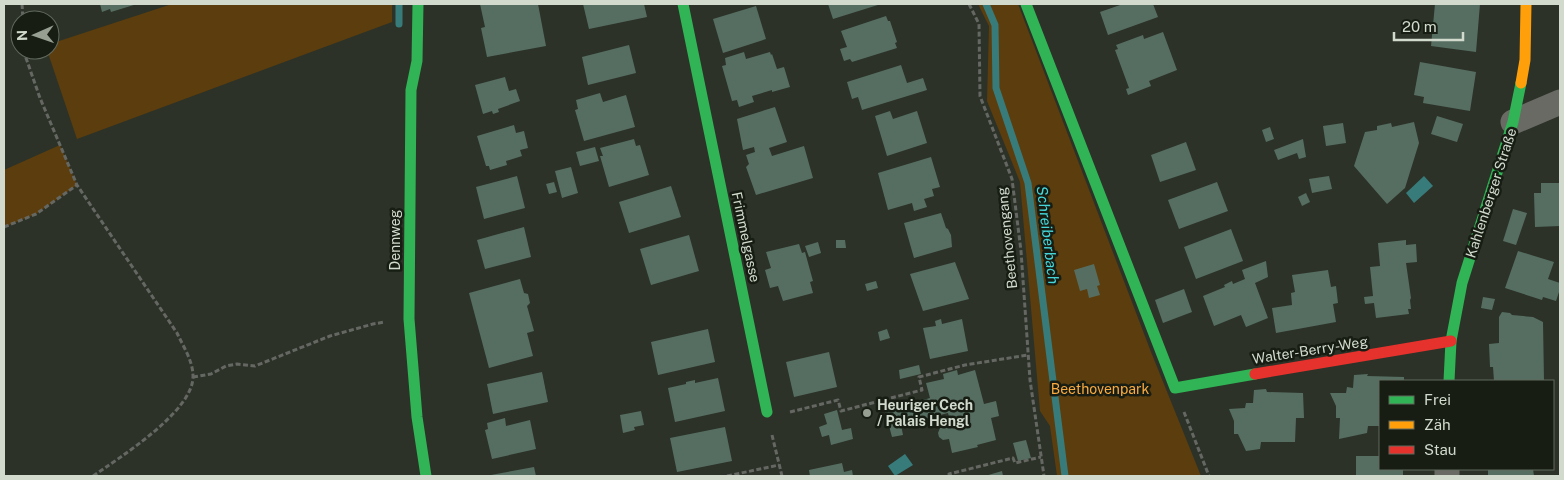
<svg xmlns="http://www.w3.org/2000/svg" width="1564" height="480" viewBox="0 0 1564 480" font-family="'Public Sans',sans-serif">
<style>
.green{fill:#5c3d0d}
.water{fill:#387b7b}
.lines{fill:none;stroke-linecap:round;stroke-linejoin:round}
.stream{stroke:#387b7b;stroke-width:7}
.building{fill:#566e61}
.path{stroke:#656762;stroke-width:3;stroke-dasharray:5 2.5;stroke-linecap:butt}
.street{stroke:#6a6a65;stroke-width:25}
.fast{stroke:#30b455;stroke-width:11}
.slow{stroke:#ff9f0a;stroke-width:11}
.jam{stroke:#e5322d;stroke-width:11}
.poi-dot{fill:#979f93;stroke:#171d13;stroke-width:2}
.labels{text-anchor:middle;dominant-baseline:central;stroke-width:5;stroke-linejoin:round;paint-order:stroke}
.street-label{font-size:14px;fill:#d1dacd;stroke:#171d13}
.park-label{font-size:14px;fill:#fbab3f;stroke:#171d13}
.poi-label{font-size:14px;font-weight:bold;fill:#d1dacd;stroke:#171d13;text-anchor:start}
.water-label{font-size:15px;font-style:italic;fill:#45d6da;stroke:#171d13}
</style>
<rect width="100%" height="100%" fill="#2c3228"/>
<g class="green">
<polygon points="172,4 392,4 392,22 77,139 47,50 50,50 50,44"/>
<polygon points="978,4 1018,4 1151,352 1201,476 1057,476 1050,426 1040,411 1020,182 987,101 989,26"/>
<polygon points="60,145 77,185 36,214 4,227 4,170"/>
</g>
<g class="water">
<polygon points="1424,176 1433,186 1414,203 1406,193"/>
<polygon points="905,454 913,465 895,476 888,466"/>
</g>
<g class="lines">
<g class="stream">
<polyline points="399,4 399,24"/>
<polyline points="986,4 995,25 996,88 1028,183 1065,476"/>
</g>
</g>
<g class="building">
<polygon points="100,4 137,4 111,12 110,9 102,12"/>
<polygon points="480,4 538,4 546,46 487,57 481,28 485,27"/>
<polygon points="583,4 644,4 647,17 589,29"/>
<polygon points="828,4 881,4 833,19"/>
<polygon points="1123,4 1153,4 1158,17 1108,35 1100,12"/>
<polygon points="1435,4 1480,4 1476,52 1431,46"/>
<polygon points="756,6 766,39 723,53 713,19"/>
<polygon points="886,16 888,21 890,21 897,42 895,43 897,48 852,62 850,59 844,61 840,49 847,47 841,31"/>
<polygon points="1163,32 1177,70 1149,81 1151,86 1128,95 1126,89 1129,88 1115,50 1118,49 1116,45 1143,35 1144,39"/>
<polygon points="629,45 636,73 588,85 582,57"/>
<polygon points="744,52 746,59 770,52 771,55 772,54 777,69 784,67 790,87 772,92 772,90 752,96 754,102 739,107 737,100 732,101 722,66 726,65 725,58"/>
<polygon points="1420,62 1476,72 1470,111 1423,103 1424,97 1414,95"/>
<polygon points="901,65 907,83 923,78 927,90 862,110 858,97 852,99 847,82"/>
<polygon points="505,77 509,91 516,89 520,101 498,109 499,112 493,114 492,111 483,114 475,85"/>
<polygon points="600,93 603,102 626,95 635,127 584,141 575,110 578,109 576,100"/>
<polygon points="775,107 787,142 769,148 772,156 804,146 813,178 756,195 746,167 749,164 746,155 755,152 754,147 743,150 737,119"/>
<polygon points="890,111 893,119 917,111 927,143 887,156 875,116"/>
<polygon points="1437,116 1463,124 1457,142 1431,134"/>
<polygon points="1414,122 1419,143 1405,188 1387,204 1354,166 1365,132 1377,130 1377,126 1391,123 1392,127"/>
<polygon points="1343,123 1346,143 1326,146 1323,126"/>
<polygon points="514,125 516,133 524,131 528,148 520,150 522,156 506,161 507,165 490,170 489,166 486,166 477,136"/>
<polygon points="1270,127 1274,139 1266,142 1262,130"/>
<polygon points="634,139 636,146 640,145 649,175 609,187 600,156 603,156 600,148"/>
<polygon points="1303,139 1306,157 1299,159 1297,153 1278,160 1274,150"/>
<polygon points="1186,142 1196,170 1160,182 1151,155"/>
<polygon points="595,147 599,161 580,166 576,152"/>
<polygon points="931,157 940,187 932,189 934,196 924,199 927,207 914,211 912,203 888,210 878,173"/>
<polygon points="571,167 578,193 562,198 555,171"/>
<polygon points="517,176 525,208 484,219 476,187"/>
<polygon points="1329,176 1332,189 1312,193 1309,179"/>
<polygon points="554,182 557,192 549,194 546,184"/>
<polygon points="1217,182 1228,211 1179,229 1168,200"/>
<polygon points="1541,183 1560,183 1560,226 1535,227 1534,193 1541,193"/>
<polygon points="671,186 681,217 629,233 619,202"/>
<polygon points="1306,193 1310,202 1302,206 1298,197"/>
<polygon points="1513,209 1527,213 1516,245 1503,241"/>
<polygon points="941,213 946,228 948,229 951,235 952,247 914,258 904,223"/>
<polygon points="524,227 531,257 485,269 477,240"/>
<polygon points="1231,229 1243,261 1196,279 1184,247"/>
<polygon points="689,235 699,271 651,285 640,249"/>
<polygon points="836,240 845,240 846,248 836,248"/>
<polygon points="1406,240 1406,245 1416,244 1417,262 1406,263 1411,298 1410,300 1411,309 1408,309 1409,314 1376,318 1374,303 1365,304 1364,297 1373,296 1370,267 1380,266 1378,243"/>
<polygon points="818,242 821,253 809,257 805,246"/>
<polygon points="799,244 802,253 805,252 813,281 810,282 813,293 783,301 778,286 770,288 765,270 771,268 766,252"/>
<polygon points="1518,251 1554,262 1548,279 1560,283 1560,289 1556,301 1543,297 1542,300 1505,288"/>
<polygon points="1266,261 1268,277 1255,283 1268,318 1246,327 1241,315 1214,326 1203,296 1225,287 1224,285 1232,281 1233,284 1245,279 1242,270"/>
<polygon points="955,262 969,299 923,311 910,274"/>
<polygon points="1094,264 1100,285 1097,286 1100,295 1089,298 1087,289 1080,291 1074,270"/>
<polygon points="1328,270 1331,287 1336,286 1338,303 1333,304 1336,322 1276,333 1272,308 1292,305 1291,293 1295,292 1292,275"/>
<polygon points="520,279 524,293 528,294 530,303 527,306 534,331 527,333 533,356 489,368 469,293"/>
<polygon points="876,281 878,288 867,291 865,284"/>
<polygon points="1184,289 1192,312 1163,323 1155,300"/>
<polygon points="1483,297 1495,299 1492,310 1481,308"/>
<polygon points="1502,312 1510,313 1512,315 1533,317 1543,322 1544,381 1494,381 1493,367 1490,367 1489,344 1499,343 1499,317"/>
<polygon points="941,319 942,324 962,319 968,351 930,359 923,328 936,326 935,321"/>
<polygon points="708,329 715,362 658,375 651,342"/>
<polygon points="887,329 890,338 880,341 878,332"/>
<polygon points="829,352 837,387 794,397 786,362"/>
<polygon points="919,365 921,374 900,379 899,370"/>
<polygon points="957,370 958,375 975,370 984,404 996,401 999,416 991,418 996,440 977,445 978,447 952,453 949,439 943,440 939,437 938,433 940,428 951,426 948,413 901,425 903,435 892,437 885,411 930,398 926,383 944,379 943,374"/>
<polygon points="542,372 548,402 493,414 487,384"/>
<polygon points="1368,374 1367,376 1404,377 1404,381 1380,381 1380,426 1368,426 1367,433 1339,439 1340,418 1336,418 1336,406 1330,393 1346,393 1347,387 1353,388 1354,375"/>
<polygon points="718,378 725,411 675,422 668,388 686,384 686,382 695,380 695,383"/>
<polygon points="1266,389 1267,392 1303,393 1304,418 1296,418 1295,442 1261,442 1260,449 1246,451 1238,434 1234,434 1234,421 1229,409 1245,408 1246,403 1253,403 1254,390"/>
<polygon points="837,410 842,430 851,428 853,439 831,445 829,435 822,437 819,427 827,424 824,414"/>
<polygon points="641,411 644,425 634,427 635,430 623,433 620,415"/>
<polygon points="505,418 506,426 530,420 536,449 492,459 485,430 488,429 487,423"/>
<polygon points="725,427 732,461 677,472 670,438"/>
<polygon points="1026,440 1031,458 1018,461 1013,443"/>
<polygon points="1356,456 1379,456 1380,469 1403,469 1403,476 1356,476"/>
<polygon points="842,463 844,472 852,470 853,476 810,476 809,470"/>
<polygon points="534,467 536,476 491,476 491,475"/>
<polygon points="1488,469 1533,469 1534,476 1488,476"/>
<polygon points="1002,471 1003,476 985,476"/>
</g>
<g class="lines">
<g class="path">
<polyline points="22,4 23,20"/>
<polyline points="969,4 979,24 980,96 1012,179 1021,251 1030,380 1044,476"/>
<path d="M26,50V58L40,98L77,185L177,333C183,346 193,361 193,376C194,411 119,458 93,476"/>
<polyline points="4,227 36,214 77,185"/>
<polyline points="193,377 211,374 226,366 237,364 255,366 330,336 373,324 385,322"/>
<polyline points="790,412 838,400 841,411 922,390 919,377 965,365 1028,355"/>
<polyline points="1184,412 1209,476"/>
<polyline points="772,435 782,476"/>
<polyline points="727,476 779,465"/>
<polyline points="950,476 949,474 1013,458 1015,463 1041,457"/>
</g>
<g class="street">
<polyline points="1513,122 1560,102"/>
<polyline points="1447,476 1447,469"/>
</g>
<g class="fast">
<polyline points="418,4 417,61 411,90 409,319 417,417 426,476"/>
<polyline points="683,4 767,412"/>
<polyline points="1026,4 1175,388 1255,374"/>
<polyline points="1449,381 1451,341 1462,283 1513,122 1521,83"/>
</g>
<polyline class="slow" points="1521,83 1525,60 1526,4"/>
<polyline class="jam" points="1255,374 1451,341"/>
</g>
<circle class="poi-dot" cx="867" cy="413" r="5"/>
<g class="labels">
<g class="street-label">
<text transform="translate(1491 193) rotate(-72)">Kahlenberger Straße</text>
<text transform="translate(746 237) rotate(78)">Frimmelgasse</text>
<text transform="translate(1007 238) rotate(-96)">Beethovengang</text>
<text transform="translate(395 240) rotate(-90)">Dennweg</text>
<text transform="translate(1310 350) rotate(-9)">Walter-Berry-Weg</text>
</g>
<g class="park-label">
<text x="1100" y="389">Beethovenpark</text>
</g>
<g class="poi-label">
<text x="877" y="405">Heuriger Cech<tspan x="877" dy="16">/ Palais Hengl</tspan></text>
</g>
<g class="water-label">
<text transform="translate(1048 235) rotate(83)">Schreiberbach</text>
</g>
</g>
<rect width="1564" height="480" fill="none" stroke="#d1dacd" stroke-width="10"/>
<rect x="1379" y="380" width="175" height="90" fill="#171d13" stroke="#61695d"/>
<rect x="1389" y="396" width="25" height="8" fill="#30b455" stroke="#61695d"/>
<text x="1424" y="405" font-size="15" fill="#d1dacd">Frei</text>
<rect x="1389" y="421" width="25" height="8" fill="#ff9f0a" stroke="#61695d"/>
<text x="1424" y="430" font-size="15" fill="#d1dacd">Zäh</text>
<rect x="1389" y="446" width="25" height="8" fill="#e5322d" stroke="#61695d"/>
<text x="1424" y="455" font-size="15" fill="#d1dacd">Stau</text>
<g transform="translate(35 35) rotate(268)"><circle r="24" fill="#171d13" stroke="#61695d"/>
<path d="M0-4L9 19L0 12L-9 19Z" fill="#979f93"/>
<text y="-8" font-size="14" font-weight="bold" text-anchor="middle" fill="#d1dacd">N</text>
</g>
<path d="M1394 32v8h69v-8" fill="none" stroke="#d1dacd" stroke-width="2.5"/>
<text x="1402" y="32" font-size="15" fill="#d1dacd" stroke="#171d13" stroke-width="4" paint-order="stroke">20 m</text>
</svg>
